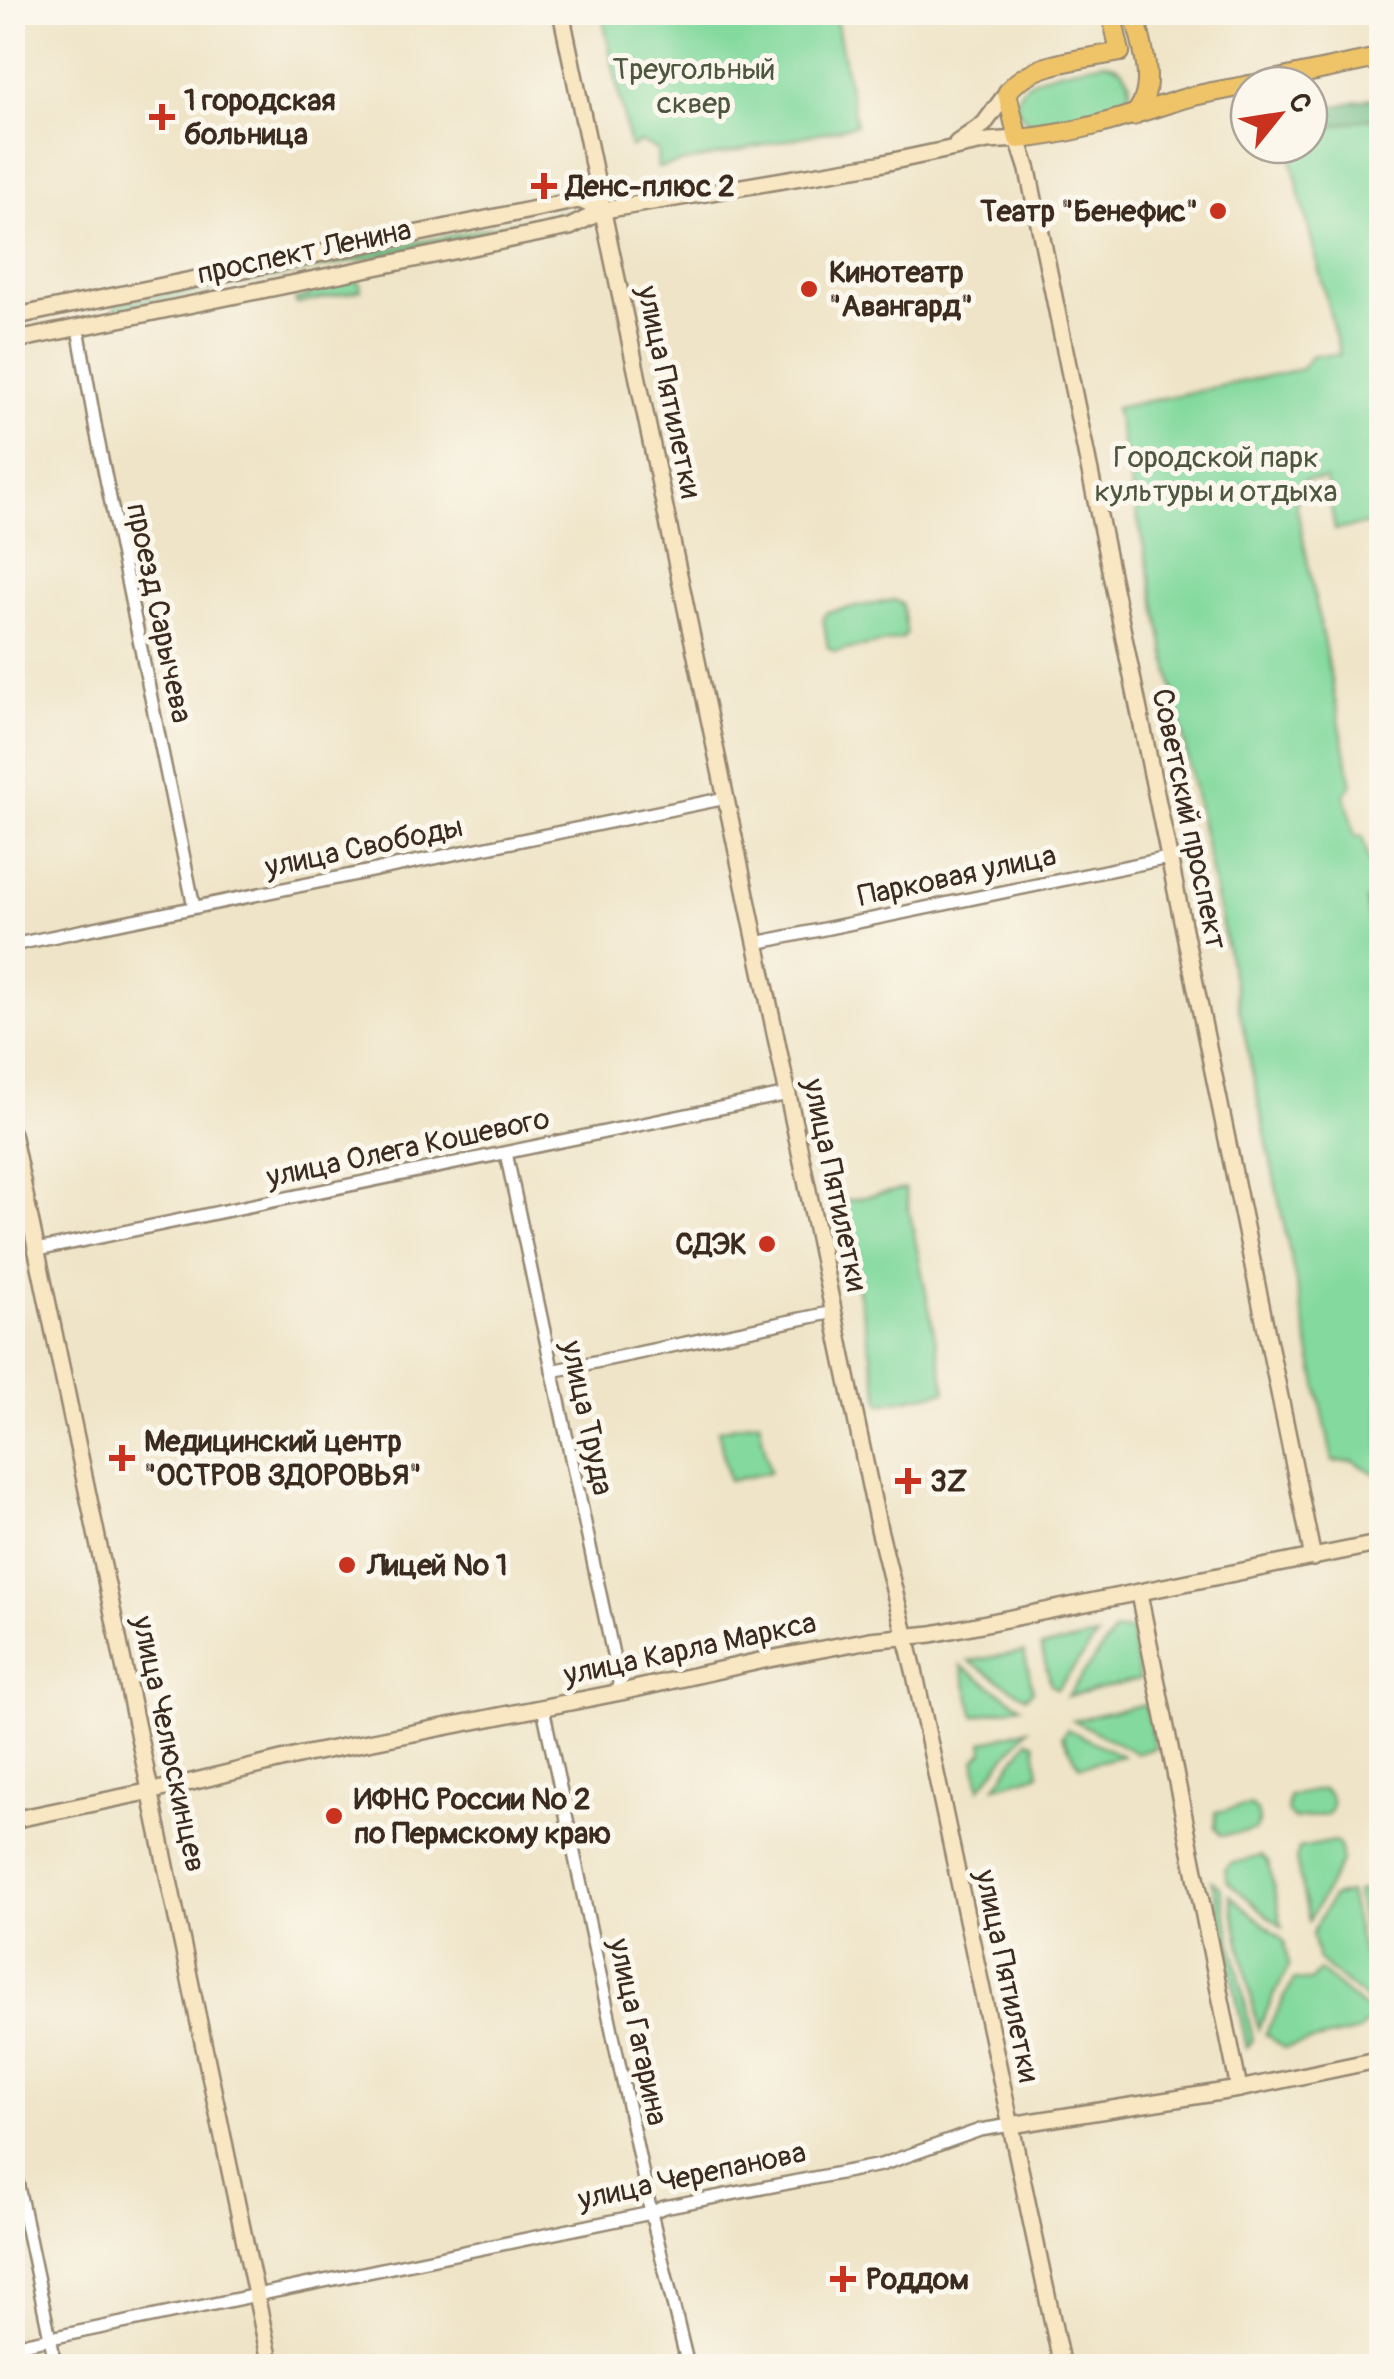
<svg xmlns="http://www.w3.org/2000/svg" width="1394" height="2379" viewBox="0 0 1394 2379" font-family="Pangolin,sans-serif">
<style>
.green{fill:#83d99e;stroke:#5f825e;stroke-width:2.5}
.forest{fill:#6ab985;stroke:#527252;stroke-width:2.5}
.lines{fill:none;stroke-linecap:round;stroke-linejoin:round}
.street-casing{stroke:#958772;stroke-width:16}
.secondary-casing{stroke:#958772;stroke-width:20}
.primary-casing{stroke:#958772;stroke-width:22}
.street{stroke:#fff;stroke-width:11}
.secondary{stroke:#f9e7c3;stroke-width:15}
.primary{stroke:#efc469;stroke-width:18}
.poi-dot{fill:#c8321e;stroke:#fbf7ec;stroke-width:4}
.labels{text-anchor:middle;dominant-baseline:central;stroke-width:10;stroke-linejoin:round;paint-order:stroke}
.park-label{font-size:30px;fill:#4d563e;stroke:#fbf7ec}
.poi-label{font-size:30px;font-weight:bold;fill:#3b2a1e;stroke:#fbf7ec;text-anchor:start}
.street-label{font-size:30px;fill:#3b2a1e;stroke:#fbf7ec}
</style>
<rect width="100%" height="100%" fill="#fbf7ec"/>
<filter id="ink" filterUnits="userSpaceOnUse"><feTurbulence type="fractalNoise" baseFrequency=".01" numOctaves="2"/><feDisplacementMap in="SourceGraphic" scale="20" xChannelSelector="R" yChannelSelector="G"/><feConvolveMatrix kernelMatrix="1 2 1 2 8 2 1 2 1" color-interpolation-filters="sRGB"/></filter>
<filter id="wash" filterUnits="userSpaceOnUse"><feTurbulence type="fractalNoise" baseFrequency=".0048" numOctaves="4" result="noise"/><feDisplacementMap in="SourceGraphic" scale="40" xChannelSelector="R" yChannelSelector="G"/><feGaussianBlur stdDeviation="2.25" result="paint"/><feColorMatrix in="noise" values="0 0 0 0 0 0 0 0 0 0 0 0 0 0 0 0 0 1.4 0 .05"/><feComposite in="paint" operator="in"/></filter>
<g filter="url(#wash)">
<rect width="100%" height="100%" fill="#efe4c7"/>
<g class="green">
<polygon points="602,13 835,13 856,125 658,168 657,150 640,142 630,148"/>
<path d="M1104,62C1121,65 1131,74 1130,92L1117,108L1034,125C1024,119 1016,113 1017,100C1019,73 1081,67 1104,62Z"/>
<polygon points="1381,96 1381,522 1335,530 1326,480 1304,480 1296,503 1352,785 1345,794 1355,837 1362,835 1381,907 1381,1477 1353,1461 1333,1462 1115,408 1302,369 1312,355 1340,355 1288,145 1309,145 1309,112"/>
<polygon points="565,212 565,218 115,310 115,304"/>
<polygon points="351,277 360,284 361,290 297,304 295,300 309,296 318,284"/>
<polygon points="895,600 902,604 907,633 902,639 835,652 828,648 823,618 827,612"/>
<polygon points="905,1189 946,1391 881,1404 840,1202"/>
<polygon points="759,1421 770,1472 729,1481 718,1430"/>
<polygon points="1131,1630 1139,1680 1067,1696 1114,1632"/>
<polygon points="1097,1637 1057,1689 1051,1685 1041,1647"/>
<polygon points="1024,1652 1033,1690 1026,1697 969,1661"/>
<polygon points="961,1666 1021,1706 975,1716"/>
<polygon points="1146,1704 1155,1748 1136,1753 1073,1720"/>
<polygon points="1028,1729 980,1788 975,1760 984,1750 983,1742"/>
<polygon points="1067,1729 1122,1756 1080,1766 1062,1736"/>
<polygon points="1028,1740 1035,1743 1039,1774 996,1786"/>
<polygon points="1323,1789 1330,1795 1332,1805 1328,1814 1294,1820 1287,1812 1289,1796"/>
<polygon points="1250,1805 1257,1811 1259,1821 1255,1830 1221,1836 1215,1828 1216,1812"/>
<polygon points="1334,1841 1339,1845 1342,1860 1309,1921 1296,1860 1299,1848"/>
<polygon points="1261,1856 1268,1862 1282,1927 1228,1882 1225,1870 1229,1864"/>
<polygon points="1212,1881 1220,1886 1253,2040 1247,2048"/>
<polygon points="1364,1890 1381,1972 1381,2007 1356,1892"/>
<polygon points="1349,1893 1375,2007 1318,1960 1312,1934 1332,1897"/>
<polygon points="1230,1895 1284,1941 1289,1966 1258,2029"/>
<polygon points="1319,1970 1373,2016 1359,2031 1284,2048 1265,2034 1294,1980 1311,1981"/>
</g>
<g class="forest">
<polygon points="1381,96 1381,116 1309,131 1309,112"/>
<polygon points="1381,896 1382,896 1381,994 1366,900"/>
</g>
</g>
<g filter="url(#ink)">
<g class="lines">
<g class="street-casing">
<g id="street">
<polyline points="78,328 96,430 194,907"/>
<polyline points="756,943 1168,858"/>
<polyline points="12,945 726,798"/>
<polyline points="506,1153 621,1692"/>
<polyline points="37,1250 788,1094"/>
<polyline points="552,1371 834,1312"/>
<polyline points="543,1708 651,2213 688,2366"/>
<polyline points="12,2158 56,2366"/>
<polyline points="12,2346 651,2213 664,2207 881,2165 980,2130 1011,2125"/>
</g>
</g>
<g class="secondary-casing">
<g id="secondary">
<polyline points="561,12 879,1529 914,1670 1062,2366"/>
<polyline points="957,143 984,124 1007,93"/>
<polyline points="12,317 579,200 604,210"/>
<polyline points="12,341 570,227 604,210 879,164 988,141 1018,139 1028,170 1313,1558"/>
<polyline points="12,1133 271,2366"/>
<polyline points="1139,1594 1239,2089"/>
<polyline points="12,1820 171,1787 302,1755 621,1692 764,1660 870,1640 932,1634 1382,1543"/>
<polyline points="1011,2125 1239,2089 1382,2059"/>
</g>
</g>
<g class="primary-casing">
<g id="primary">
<polyline points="1111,12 1120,52"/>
<path d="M1120,52C1084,60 1029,61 1007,93L1018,139C1075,134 1126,117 1179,100C1202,93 1226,90 1249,85"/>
<polyline points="1250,85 1382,57"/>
<path d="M1133,116C1160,90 1141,44 1134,12"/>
</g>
</g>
<use href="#street" class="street"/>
<use href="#secondary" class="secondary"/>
<use href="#primary" class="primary"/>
</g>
</g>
<g class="poi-dot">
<path d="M157 102h10v10h10v10h-10v10h-10v-10h-10v-10h10z"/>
<path d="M539 171h10v10h10v10h-10v10h-10v-10h-10v-10h10z"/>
<circle cx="1218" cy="211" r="10"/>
<circle cx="809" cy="289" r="10"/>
<circle cx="767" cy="1244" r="10"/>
<path d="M117 1443h10v10h10v10h-10v10h-10v-10h-10v-10h10z"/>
<path d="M903 1466h10v10h10v10h-10v10h-10v-10h-10v-10h10z"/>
<circle cx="347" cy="1565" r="10"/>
<circle cx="334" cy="1816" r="10"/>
<path d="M838 2264h10v10h10v10h-10v10h-10v-10h-10v-10h10z"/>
</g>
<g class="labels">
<g class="park-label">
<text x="694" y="69">Треугольный<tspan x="694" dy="34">сквер</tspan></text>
<text x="1216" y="457">Городской парк<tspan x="1216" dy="34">культуры и отдыха</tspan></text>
</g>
<g class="poi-label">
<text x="184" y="100">1 городская<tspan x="184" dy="34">больница</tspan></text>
<text x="566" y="186">Денс-плюс 2</text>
<text x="1198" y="211" text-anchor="end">Театр "Бенефис"</text>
<text x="829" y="272">Кинотеатр<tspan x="829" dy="34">"Авангард"</tspan></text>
<text x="747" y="1244" text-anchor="end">СДЭК</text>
<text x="144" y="1441">Медицинский центр<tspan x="144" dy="34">"ОСТРОВ ЗДОРОВЬЯ"</tspan></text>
<text x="930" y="1481">3Z</text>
<text x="367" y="1565">Лицей № 1</text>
<text x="354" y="1799">ИФНС России № 2<tspan x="354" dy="34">по Пермскому краю</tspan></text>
<text x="866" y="2279">Роддом</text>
</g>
<g class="street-label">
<text transform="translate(304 252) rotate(-12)">проспект Ленина</text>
<text transform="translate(669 392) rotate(78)">улица Пятилетки</text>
<text transform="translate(159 613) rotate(78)">проезд Сарычева</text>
<text transform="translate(1189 819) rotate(78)">Советский проспект</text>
<text transform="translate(364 847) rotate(-12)">улица Свободы</text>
<text transform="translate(957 876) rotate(-12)">Парковая улица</text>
<text transform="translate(408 1148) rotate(-12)">улица Олега Кошевого</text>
<text transform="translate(835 1185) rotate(78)">улица Пятилетки</text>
<text transform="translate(587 1418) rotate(78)">улица Труда</text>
<text transform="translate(690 1649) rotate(-12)">улица Карла Маркса</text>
<text transform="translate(169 1744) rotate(78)">улица Челюскинцев</text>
<text transform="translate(1007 1976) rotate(78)">улица Пятилетки</text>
<text transform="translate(638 2032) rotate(78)">улица Гагарина</text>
<text transform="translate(692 2176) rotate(-12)">улица Черепанова</text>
</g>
</g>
<rect width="1394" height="2379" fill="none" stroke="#fbf7ec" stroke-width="50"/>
<g transform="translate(1279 115) rotate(60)"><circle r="48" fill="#fbf7ec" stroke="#aea59a" stroke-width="2.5"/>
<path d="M0-8L18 38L0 25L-18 38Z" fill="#c8321e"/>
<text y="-15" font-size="28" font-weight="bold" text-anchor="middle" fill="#3b2a1e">С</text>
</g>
</svg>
